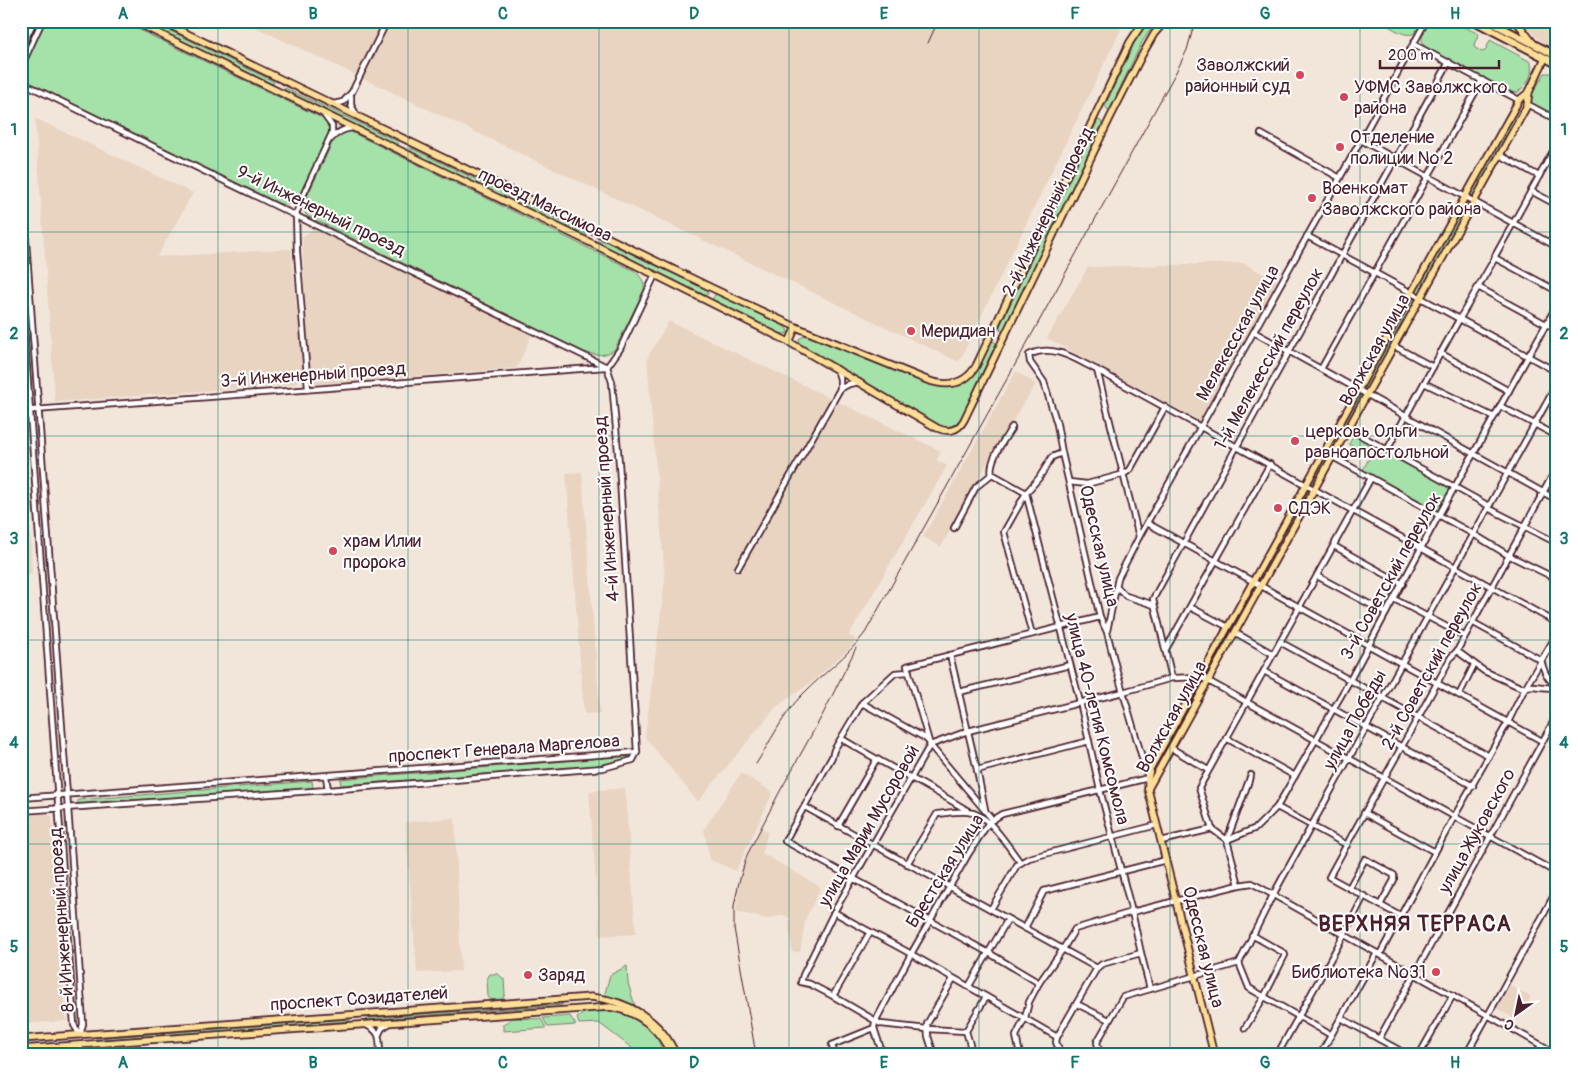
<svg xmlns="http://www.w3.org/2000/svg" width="1578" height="1076" viewBox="0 0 1578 1076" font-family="Pangolin,sans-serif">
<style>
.built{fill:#e9d4c2}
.green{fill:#a4e2a9;stroke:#77806a}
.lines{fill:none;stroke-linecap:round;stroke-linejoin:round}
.minor-casing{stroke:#4a1f2b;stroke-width:8}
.major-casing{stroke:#4a1f2b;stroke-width:9}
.highway-casing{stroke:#4a1f2b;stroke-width:10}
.minor{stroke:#fff;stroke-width:4.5}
.major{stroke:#fdde96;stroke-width:5.5}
.highway{stroke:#fdde96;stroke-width:6}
.rail{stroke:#4a1f2b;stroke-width:1}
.grid{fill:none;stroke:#0f766e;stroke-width:1;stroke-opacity:0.55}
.poi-dot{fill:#d1495b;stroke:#fff;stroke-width:2}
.labels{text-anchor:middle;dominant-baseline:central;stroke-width:4;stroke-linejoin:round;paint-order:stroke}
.poi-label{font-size:18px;fill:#4a1f2b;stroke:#fff;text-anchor:start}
.street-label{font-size:18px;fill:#4a1f2b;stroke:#fff}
.district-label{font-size:22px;font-weight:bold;letter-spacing:1px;fill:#4a1f2b;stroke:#fff}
.neatline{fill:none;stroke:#0f766e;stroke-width:2}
.grid-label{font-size:16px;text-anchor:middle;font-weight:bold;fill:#0f766e}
</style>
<rect width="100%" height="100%" fill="#f2e6db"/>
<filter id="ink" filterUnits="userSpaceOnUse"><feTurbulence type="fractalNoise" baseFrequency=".02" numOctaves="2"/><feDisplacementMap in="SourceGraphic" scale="10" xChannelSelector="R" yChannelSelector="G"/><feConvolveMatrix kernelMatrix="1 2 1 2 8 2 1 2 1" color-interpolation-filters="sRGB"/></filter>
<g filter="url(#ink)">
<g class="built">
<polygon points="242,21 1125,21 959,362"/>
<polygon points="1522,21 1557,21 1557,51 1537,38"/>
<polygon points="35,118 193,193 157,257 291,249 303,373 295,384 55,402"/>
<polygon points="315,228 532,334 517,368 321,384 312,382 310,379 309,370 302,237"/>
<polygon points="1243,263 1277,281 1202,422 1047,338 1088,267"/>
<polygon points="669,321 941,451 937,460 947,466 849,635 856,640 852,646 812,682 776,707 698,802 645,737 665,579 647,358"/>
<polygon points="1016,371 1036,384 990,458 941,547 923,537"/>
<polygon points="21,434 26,434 32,573 21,574"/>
<polygon points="582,472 600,713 584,714 566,473"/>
<polygon points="741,773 773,792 736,871 710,860 704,829"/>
<polygon points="625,788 636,934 600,936 589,791"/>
<polygon points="45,814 52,816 66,1021 21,1024 21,815"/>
<polygon points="455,818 461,971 417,973 405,822"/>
<polygon points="761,828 768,832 762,853 821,887 806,918 800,952 792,952 789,923 790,918 783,915 767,919 736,912 742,867"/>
<polygon points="1509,985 1531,997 1518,1021 1496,1008"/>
</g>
<g class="green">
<path d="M45,21H121L324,119L329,126L328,136L298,199C292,204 287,206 278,203L31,83L24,78L22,69Z"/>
<polygon points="141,21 150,21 273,81 274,83 271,84"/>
<polygon points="1148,21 1156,21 1142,42 1110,109 1108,110 1105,106 1135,41"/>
<path d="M1380,21H1422C1415,47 1395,29 1380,21Z"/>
<path d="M1430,21H1452L1479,34L1474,44L1475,48L1482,52L1485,51L1490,40L1531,62C1533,78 1528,83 1517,93L1511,92L1427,49C1417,40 1425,31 1430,21Z"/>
<polygon points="1545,73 1551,73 1557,76 1557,122 1531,110 1529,99"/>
<polygon points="285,88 397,141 399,144 396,146 284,91"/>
<polygon points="1517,109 1522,111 1473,198 1469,196"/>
<polygon points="1098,120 1101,121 1102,124 1005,329 1001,331 1000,326"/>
<path d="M347,130L633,270C640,275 645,281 644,290L615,349C605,357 596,355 584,352L307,216L304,211L303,205L334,139L338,134Z"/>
<polygon points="411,148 585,232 587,236 583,237 411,153"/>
<polygon points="1466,203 1470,206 1421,295 1416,292"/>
<polygon points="600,240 602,240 707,290 708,294 705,295 600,245 598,243"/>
<polygon points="716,293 721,295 782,325 787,329 788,333 784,334 777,333 719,305 712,300"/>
<polygon points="1413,298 1418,301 1368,389 1364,387"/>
<path d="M806,335L933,385C968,395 978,368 991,342L993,341L996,343L961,418C956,425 951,429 942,428L803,347L800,345L799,340L800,338Z"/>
<polygon points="1359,394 1363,397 1314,486 1310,483"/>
<polygon points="1355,433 1453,487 1439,511 1363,470 1369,458 1349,444"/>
<polygon points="1308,487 1313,490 1261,583 1257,580"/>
<polygon points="1255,583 1260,586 1208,680 1203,677"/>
<polygon points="1202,679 1207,682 1151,782 1151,770"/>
<polygon points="629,756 625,759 593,766 341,785 340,779"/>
<polygon points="312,781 313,788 78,804 78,800"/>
<polygon points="627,966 628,983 635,1006 607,996 605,993 610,975"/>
<polygon points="490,974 498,974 504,979 505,995 502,999 491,1000 488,997 487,979"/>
<polygon points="563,1004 562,1005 365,1020 367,1018"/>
<path d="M587,1011C614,1012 634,1011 653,1033C659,1041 662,1045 661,1055H641L599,1023L579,1024L577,1018Z"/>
<polygon points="570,1016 576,1025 548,1027 543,1018"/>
<polygon points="513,1018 541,1019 546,1028 503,1031 503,1024"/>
<polygon points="349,1019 350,1021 97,1040 96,1038"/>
</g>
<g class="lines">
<g class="minor-casing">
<g id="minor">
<polyline points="1413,44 1519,100"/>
<polyline points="21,48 34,21"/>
<polyline points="21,67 42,21"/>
<polyline points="21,82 607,367"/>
<polyline points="351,96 351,105 356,114"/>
<polyline points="333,104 343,102 352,92 387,21"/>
<polyline points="1527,104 1557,120"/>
<polyline points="1261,134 1340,178"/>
<path d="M331,139C337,132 343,129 352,128"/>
<polyline points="1361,140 1557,247"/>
<polyline points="1500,155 1539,176"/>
<polyline points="1547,162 1557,167"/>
<polyline points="21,173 76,916 83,1024 80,1035"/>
<polyline points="1531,191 1557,205"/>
<polyline points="1307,236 1557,372"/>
<polyline points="1495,258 1557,291"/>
<polyline points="21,286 74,1025 80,1035"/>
<polyline points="1478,287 1544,323 1557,329"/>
<polyline points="1254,332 1557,500"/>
<polyline points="1394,346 1433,367"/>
<polyline points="1440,353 1509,391"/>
<polyline points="607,367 612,382 619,463 637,752"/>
<polyline points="607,367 620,349 655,275"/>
<polyline points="1321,369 1482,80"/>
<polyline points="1097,370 1139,537"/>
<polyline points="1424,383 1494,417"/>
<polyline points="308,388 297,252 296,215 300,202 332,133 332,126 324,115"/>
<polyline points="840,389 849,384 859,382"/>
<polyline points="1500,406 1557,436"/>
<polyline points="21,411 606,367"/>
<polyline points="1349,429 1489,506"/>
<polyline points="1387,450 1460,318 1495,258 1495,256 1557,144"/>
<polyline points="1333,457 1475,535 1508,555 1557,579"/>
<polyline points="992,474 1026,493 1080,702 1100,790 1132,912 1141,953 1150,989"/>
<polyline points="1069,482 1087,484 1124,474 1130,470 1165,407"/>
<polyline points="1488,508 1557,543"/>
<polyline points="1147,523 1542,741"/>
<path d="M954,528L976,487L992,474C988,461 1005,439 1012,427"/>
<polyline points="1334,546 1403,584"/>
<polyline points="738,568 840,389 840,379 837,369"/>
<polyline points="1317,576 1386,613"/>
<polyline points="1117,587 1126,596 1154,605"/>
<polyline points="1394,599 1464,636"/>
<polyline points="1190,607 1228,627"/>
<path d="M1472,622L1541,660C1544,672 1547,679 1557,686"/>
<polyline points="1107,631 1118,578 1139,537 1361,140 1426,21"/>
<polyline points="1236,633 1273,654"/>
<polyline points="1032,634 1004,532 1026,493 1039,478 1052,457 1062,453"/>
<polyline points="1280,642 1489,756"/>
<polyline points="1166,649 1270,464"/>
<path d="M1457,651L1484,671L1520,687C1525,688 1528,686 1533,686C1541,687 1549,688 1557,688"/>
<polyline points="950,655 977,770 985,809"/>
<polyline points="1264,671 1473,786"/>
<polyline points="909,672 895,673 862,703 834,750 832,757 785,841 989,953 1039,983"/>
<polyline points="1172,678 1153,599 1342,255 1449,62"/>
<polyline points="959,692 1070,665"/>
<polyline points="1459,695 1474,665"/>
<polyline points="862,703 925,738 928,741"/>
<polyline points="1226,738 1295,776"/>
<path d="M842,739C883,764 927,785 968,811"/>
<polyline points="1171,748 1208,770"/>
<polyline points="977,770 1089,741"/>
<polyline points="326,776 328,790"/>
<polyline points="21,798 637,752"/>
<polyline points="805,807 1097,968"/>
<polyline points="1277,807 1347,845"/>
<polyline points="21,811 328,790 603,768 633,760 637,752"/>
<polyline points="1364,813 1435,852"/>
<polyline points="992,819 930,745 907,666 1100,617"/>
<polyline points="838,826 876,760"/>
<polyline points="1212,829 1199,788 1371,478"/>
<polyline points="1212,829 1227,840"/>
<polyline points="1227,840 1256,828 1277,807 1350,680 1439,515 1557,305"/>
<polyline points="1161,841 1212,829"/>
<path d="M907,864L937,814C947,813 958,811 968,812C990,814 1007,846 1020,862"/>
<polyline points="1239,885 1227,840 1251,775"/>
<polyline points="1349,888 1365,859 1394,875 1394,880 1380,905"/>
<polyline points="991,909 1017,865 1029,858 1157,825"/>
<path d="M834,912C860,927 886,940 911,954C960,982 1009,1009 1057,1037"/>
<path d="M1400,916L1329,877C1369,803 1412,731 1451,657L1457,651L1557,467"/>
<polyline points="1025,928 1044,891 1166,860"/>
<polyline points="1380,954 1454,817 1508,722 1525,688 1557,634"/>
<polyline points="969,986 1008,919"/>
<polyline points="833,996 870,932"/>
<polyline points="1077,1004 1109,1020"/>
<polyline points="1341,1018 1408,1055"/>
<path d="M366,1025C382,1032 379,1039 380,1055"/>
<polyline points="1245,1028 1264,997 1285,955 1284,953 1252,935"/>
<polyline points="966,1031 927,1029 881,1024 833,996 810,984 801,982 803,975 834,912 930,745 968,731 1123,692 1172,678 1201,677 1557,873"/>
<polyline points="379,1034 382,1028 390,1023"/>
<polyline points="1331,1035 1249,988 1239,963 1273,895 1557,384"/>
<polyline points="1379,1039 1557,715"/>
<polyline points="80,1045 81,1055"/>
<polyline points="835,1055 832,1045 874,1028"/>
<path d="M883,1055L874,1028L875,1022L911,954L969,853L989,822L1002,814L1148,778L1116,668L1107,632L1100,617L1062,453L1057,424L1044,382L1030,362L1029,355C1053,343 1075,359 1097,370L1557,623"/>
<polyline points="934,1055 928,1036 927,1024 953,979"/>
<polyline points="973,1055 966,1031 986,997"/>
<polyline points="1020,1055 1016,1036 1025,1018 1029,1002 1039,983 1063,949 1075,929 1132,912 1239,885 1252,883 1557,1054"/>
<polyline points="1061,1055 1056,1042 1057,1037 1097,968 1102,964 1141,953"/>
<polyline points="1100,1055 1097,1042 1123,997 1239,963"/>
<polyline points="1277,1055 1344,935 1364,896"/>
<polyline points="1320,1055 1377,953"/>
<polyline points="1419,1055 1453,995"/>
<polyline points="1466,1055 1557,890"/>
<polyline points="1536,1055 1541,1045"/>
</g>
</g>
<g class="major-casing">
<g id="major">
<path d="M133,21L591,243L789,342L937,428C948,433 958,431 964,420L1110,118L1142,55L1154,34L1165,21"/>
<path d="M161,21L714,289L796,327L927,380C947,387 965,385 976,366L1130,42L1144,21"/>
<polyline points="1516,21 1534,44"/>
<polyline points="789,342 796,327"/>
<polyline points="1148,789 1527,106 1529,92 1545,58"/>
<path d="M21,1039L591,997C628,1001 661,1019 676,1055"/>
<path d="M21,1049L610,1007C637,1011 661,1029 671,1055"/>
<polyline points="1214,1055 1148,789 1148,778 1150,769 1412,292 1519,100 1529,92"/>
</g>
</g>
<g class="highway-casing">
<g id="highway">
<polyline points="1474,21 1557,64"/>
<polyline points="1489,21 1557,56"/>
</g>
</g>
<use href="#minor" class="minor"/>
<use href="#major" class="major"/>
<use href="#highway" class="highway"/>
<g class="rail">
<polyline points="928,43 938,21"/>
<path d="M756,764C769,744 784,713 801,696C822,674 847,657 865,633L1026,345L1176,72L1187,50L1195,21"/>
<polyline points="756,1055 734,928 734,906 739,882 747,855 779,793 823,714 856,648"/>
</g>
</g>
</g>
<path class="grid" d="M218,21V1055M408,21V1055M599,21V1055M789,21V1055M979,21V1055M1170,21V1055M1360,21V1055M21,232H1557M21,436H1557M21,640H1557M21,844H1557"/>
<g class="poi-dot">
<circle cx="1300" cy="75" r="5"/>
<circle cx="1344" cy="97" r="5"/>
<circle cx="1340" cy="147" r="5"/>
<circle cx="1312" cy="198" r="5"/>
<circle cx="911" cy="331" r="5"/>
<circle cx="1295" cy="441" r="5"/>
<circle cx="1278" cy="508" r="5"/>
<circle cx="333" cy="551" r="5"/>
<circle cx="1436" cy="972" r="5"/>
<circle cx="528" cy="975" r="5"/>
</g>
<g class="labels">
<g class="poi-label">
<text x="1290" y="65" text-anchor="end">Заволжский<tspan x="1290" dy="21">районный суд</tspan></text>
<text x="1354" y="87">УФМС Заволжского<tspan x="1354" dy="21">района</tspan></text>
<text x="1350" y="137">Отделение<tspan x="1350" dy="21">полиции № 2</tspan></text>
<text x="1322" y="188">Военкомат<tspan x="1322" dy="21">Заволжского района</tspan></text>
<text x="921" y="331">Меридиан</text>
<text x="1305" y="431">церковь Ольги<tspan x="1305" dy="21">равноапостольной</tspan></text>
<text x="1288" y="508">СДЭК</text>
<text x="343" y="541">храм Илии<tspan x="343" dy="21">пророка</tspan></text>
<text x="1426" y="972" text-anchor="end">Библиотека №31</text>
<text x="538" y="975">Заряд</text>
</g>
<g class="street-label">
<text transform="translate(545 205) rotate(26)">проезд Максимова</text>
<text transform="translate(321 211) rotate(26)">9-й Инженерный проезд</text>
<text transform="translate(1048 212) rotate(-64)">2-й Инженерный проезд</text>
<text transform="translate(1238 333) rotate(-61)">Мелекесская улица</text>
<text transform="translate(1375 350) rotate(-61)">Волжская улица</text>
<text transform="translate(1269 359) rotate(-61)">1-й Мелекесский переулок</text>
<text transform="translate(313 375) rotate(-4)">3-й Инженерный проезд</text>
<text transform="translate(607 509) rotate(-94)">4-й Инженерный проезд</text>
<text transform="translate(1099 546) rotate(77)">Одесская улица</text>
<text transform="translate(1391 576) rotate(-61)">3-й Советский переулок</text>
<text transform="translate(1432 666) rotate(-61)">2-й Советский переулок</text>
<text transform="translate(1172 717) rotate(-61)">Волжская улица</text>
<text transform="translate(1097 719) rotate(76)">улица 40-летия Комсомола</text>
<text transform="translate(1355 720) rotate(-61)">улица Победы</text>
<text transform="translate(504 749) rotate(-4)">проспект Генерала Маргелова</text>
<text transform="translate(869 826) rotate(-60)">улица Марии Мусоровой</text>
<text transform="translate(1477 831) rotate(-61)">улица Жуковского</text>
<text transform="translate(945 871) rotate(-58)">Брестская улица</text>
<text transform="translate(62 920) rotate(-94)">8-й Инженерный проезд</text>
<text transform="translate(1203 947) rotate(76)">Одесская улица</text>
<text transform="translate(359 999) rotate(-4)">проспект Созидателей</text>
</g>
<g class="district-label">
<text x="1415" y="924">ВЕРХНЯЯ ТЕРРАСА</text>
</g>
</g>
<rect width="1578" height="1076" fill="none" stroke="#fff" stroke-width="55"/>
<g transform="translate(1516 1014) rotate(213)" stroke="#ffffff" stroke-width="4" paint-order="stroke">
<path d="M0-4L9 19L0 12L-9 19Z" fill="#4a1f2b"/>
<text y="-8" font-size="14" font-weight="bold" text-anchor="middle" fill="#4a1f2b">С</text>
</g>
<path d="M1380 60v8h119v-8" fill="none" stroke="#4a1f2b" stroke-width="2.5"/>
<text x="1388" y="60" font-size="15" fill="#4a1f2b" stroke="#ffffff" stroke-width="4" paint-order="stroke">200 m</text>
<rect x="28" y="28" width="1522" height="1020" class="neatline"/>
<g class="grid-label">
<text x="123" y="19">A</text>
<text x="313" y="19">B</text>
<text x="503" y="19">C</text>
<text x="694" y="19">D</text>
<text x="884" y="19">E</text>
<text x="1075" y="19">F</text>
<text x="1265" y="19">G</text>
<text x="1455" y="19">H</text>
<text x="14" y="135">1</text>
<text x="1564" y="135">1</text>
<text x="14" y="339">2</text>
<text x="1564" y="339">2</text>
<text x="14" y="544">3</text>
<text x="1564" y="544">3</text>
<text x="14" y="748">4</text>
<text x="1564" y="748">4</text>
<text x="14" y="952">5</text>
<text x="1564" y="952">5</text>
<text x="123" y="1068">A</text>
<text x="313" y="1068">B</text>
<text x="503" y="1068">C</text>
<text x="694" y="1068">D</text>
<text x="884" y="1068">E</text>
<text x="1075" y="1068">F</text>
<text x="1265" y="1068">G</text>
<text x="1455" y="1068">H</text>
</g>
</svg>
